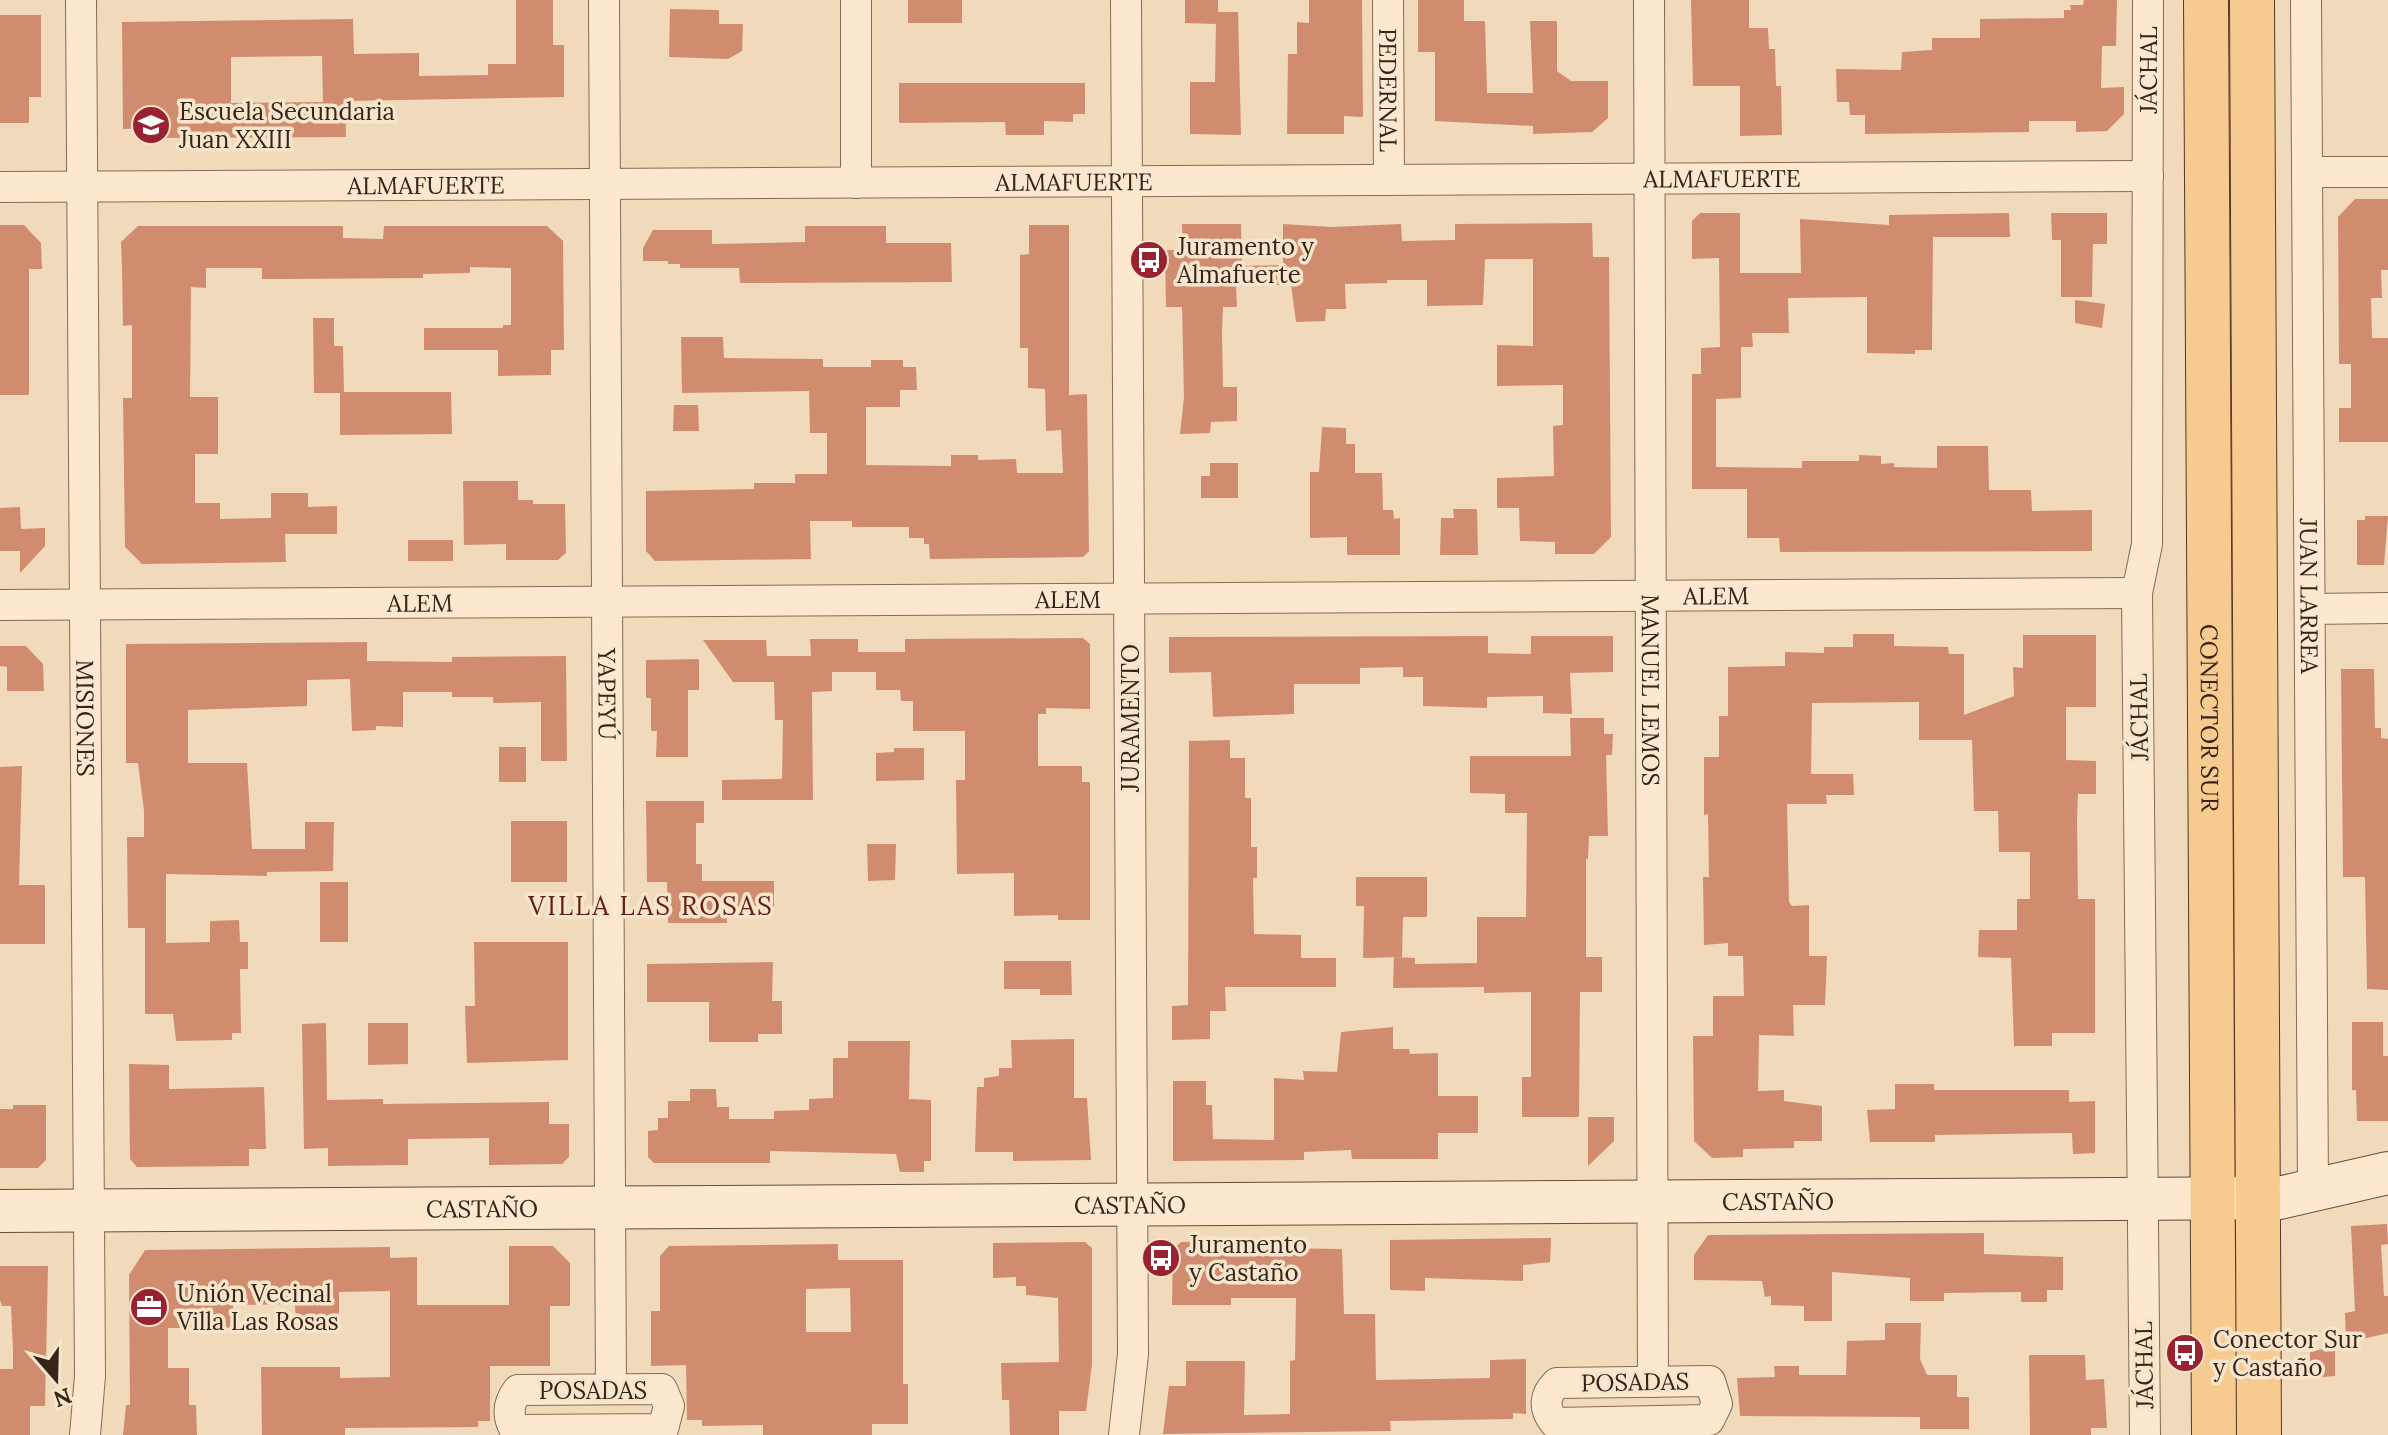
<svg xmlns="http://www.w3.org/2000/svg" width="2388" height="1435" viewBox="0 0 2388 1435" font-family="Lora,serif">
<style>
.green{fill:#cece8f}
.building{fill:#d18c6f;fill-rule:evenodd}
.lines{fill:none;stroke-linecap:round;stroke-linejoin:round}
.street-casing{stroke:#886a54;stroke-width:32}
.secondary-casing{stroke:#694b38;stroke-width:44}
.primary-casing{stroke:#553829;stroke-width:46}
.street{stroke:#fbe8cf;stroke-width:30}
.secondary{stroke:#fbe8cf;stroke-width:42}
.primary{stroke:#f7ca8f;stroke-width:44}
.labels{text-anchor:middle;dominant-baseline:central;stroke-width:7;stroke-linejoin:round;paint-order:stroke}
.street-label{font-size:24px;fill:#36241a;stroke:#f7e5cb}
.poi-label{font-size:24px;fill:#36241a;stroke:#f7e5cb;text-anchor:start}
.neighbourhood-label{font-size:26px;letter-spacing:2px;fill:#651e17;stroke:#f7e5cb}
</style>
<rect width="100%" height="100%" fill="#f0dabb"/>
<polygon class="green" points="2225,0 2234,0 2238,1052 2230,978"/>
<g class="building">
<path d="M516,0H553V45H564V97L345,101L346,137L153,138L154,128L123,129L122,22L353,19L354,54L419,53V76L488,75V64H516ZM322,56L323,102L231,103V57Z"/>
<rect x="908" y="0" width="54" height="23"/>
<polygon points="1185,0 1218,0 1218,12 1238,12 1241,135 1190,134 1190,82 1215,82 1216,24 1185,23"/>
<polygon points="1309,0 1362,0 1363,117 1344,116 1344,134 1287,134 1288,54 1297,54 1297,22 1309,23"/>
<polygon points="1418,0 1464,0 1464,21 1485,21 1487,93 1533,93 1530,21 1557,21 1557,71 1571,81 1608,81 1608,118 1592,132 1533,134 1533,126 1435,121 1435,52 1418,52"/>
<polygon points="1691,0 1749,0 1749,28 1768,28 1769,49 1775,49 1776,86 1781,86 1782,135 1740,136 1740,86 1693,86"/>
<polygon points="2084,0 2117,0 2116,46 2102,46 2101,88 2124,87 2124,114 2107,131 2076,132 2076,121 2029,121 2029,132 1865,134 1865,115 1850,115 1849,102 1837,102 1836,69 1901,70 1902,52 1932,50 1932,38 1980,38 1980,19 2064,18 2064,10 2071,10 2070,5 2083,5"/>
<polygon points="670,9 719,10 719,24 743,24 742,51 728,59 669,57"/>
<polygon points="0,15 41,15 41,97 29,97 29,123 0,123"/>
<polygon points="899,83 1085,83 1085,114 1073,114 1073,122 1044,121 1044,135 1006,135 1005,122 899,123"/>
<polygon points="2355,199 2388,199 2388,270 2381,270 2382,298 2371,298 2372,338 2388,338 2388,442 2339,442 2339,408 2351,408 2351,364 2339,364 2338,217"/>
<polygon points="1700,213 1740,213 1740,273 1801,273 1800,219 1889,225 1889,215 2009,213 2010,237 1933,237 1932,350 1915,350 1915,354 1867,353 1867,297 1788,298 1789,333 1752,333 1753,347 1741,347 1741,398 1716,399 1716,467 1802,468 1802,461 1859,461 1859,455 1881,456 1881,464 1894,463 1894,467 1937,468 1937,446 1988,446 1989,490 2031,490 2032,511 2092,510 2092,551 1780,552 1779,538 1747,538 1747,489 1692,489 1692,374 1701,374 1701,348 1720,347 1719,258 1692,259 1692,221"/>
<polygon points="2051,213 2107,213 2107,244 2093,244 2092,297 2061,297 2061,240 2052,240"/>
<polygon points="1592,223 1593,257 1609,257 1611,537 1594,554 1555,554 1555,542 1520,541 1519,508 1497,508 1497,478 1554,476 1553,426 1563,425 1563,385 1497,386 1497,345 1533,346 1533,259 1485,259 1483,305 1427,306 1427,280 1387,280 1387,283 1345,284 1346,309 1326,309 1325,321 1296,322 1291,285 1236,285 1237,307 1223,307 1222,332 1223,387 1237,387 1237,421 1211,422 1210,433 1180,434 1184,397 1182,307 1166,307 1165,250 1183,250 1182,224 1241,224 1242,266 1283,265 1283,224 1331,227 1401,224 1402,241 1455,240 1455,224"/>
<polygon points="0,225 24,225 41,243 42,269 29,269 29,395 0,395"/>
<polygon points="1029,225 1069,225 1069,395 1087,394 1089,551 1083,557 930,559 929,544 924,544 924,538 909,538 909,527 852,527 852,521 810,521 811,559 655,561 646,551 646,491 754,489 754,483 795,483 795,474 827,474 827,433 810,433 809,391 682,393 681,337 723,337 724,358 823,359 823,367 871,367 871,360 903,360 903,367 916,367 917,390 900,390 900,407 866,407 866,465 951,466 951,455 978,455 978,460 1016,459 1017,473 1063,473 1061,430 1046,431 1045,389 1028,388 1028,348 1020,348 1020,255 1029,254"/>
<polygon points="138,226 343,226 343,238 383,239 384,226 547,226 563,241 564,350 551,350 551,375 498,376 498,350 424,350 424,328 503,328 503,325 511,325 511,268 470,267 470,273 423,274 423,278 285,279 262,279 262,268 206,268 206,288 191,287 190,397 218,397 218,454 195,454 195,503 220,503 220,519 271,518 271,493 308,493 308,507 337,506 337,534 285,534 286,562 142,564 125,547 123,398 132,398 132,325 123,326 122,268 121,242"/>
<polygon points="805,226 886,226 886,243 951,243 952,282 740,283 739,268 680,268 680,264 668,264 668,261 643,261 643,248 653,230 712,230 712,244 805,242"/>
<polygon points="2075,300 2105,304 2102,328 2075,323"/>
<polygon points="313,318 334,318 334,346 343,346 344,392 451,392 452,434 340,435 340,393 314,393"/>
<polygon points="674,405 698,405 699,431 673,431"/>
<polygon points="1322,427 1346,428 1346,444 1355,444 1355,473 1382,473 1383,510 1393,510 1394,519 1400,518 1400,555 1347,555 1347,537 1310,538 1310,472 1319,472"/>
<polygon points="1210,463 1238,463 1238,498 1201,498 1201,476 1210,476"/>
<polygon points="463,481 518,481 518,500 533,500 533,504 565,504 566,553 558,560 506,560 506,544 464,545"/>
<polygon points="20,507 21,529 45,528 45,546 20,573 20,551 0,551 0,508"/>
<polygon points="1453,509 1477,509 1478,555 1440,555 1441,518 1454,518"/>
<polygon points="2365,516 2388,516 2384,565 2357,565 2357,520 2365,520"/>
<rect x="408" y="540" width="45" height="21"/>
<polygon points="1853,634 1894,634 1894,646 1948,647 1949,654 1964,654 1964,715 2014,696 2013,667 2023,668 2023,635 2096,635 2096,707 2066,707 2066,760 2096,761 2096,794 2078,794 2077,819 2078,899 2095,899 2095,1033 2052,1033 2052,1046 2014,1046 2011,958 1978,957 1979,930 2017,930 2017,899 2030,899 2030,852 1999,852 1998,811 1974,811 1972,740 1919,740 1919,702 1812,703 1811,774 1853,774 1854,795 1826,795 1827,804 1787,804 1789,902 1792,906 1809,905 1809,956 1827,956 1825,1005 1793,1005 1794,1036 1759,1035 1758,1091 1784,1090 1784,1101 1822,1106 1822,1141 1794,1141 1794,1148 1743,1149 1743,1157 1712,1158 1694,1141 1693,1036 1713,1036 1713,996 1744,996 1743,956 1728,956 1728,943 1704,945 1703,877 1709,877 1708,814 1704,815 1704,757 1719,757 1719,716 1728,716 1728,667 1785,666 1785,652 1824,653 1824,647 1853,647"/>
<polygon points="1488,636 1488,653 1531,654 1531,636 1613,636 1613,672 1570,673 1572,714 1543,713 1543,696 1487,697 1487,708 1423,706 1423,677 1403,677 1403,667 1360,668 1360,684 1294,684 1294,714 1213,717 1211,672 1169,673 1169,637"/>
<polygon points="1083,638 1090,644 1090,709 1046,708 1046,714 1038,714 1038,766 1082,766 1082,782 1090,782 1090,920 1058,920 1058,915 1014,916 1014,873 957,874 956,780 965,780 965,731 913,731 913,701 901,701 900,690 876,690 876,672 832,672 832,691 812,692 813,800 722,800 722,780 782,779 783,720 775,720 774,682 733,682 703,640 766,640 767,656 811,656 810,639 858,639 858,652 905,652 905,639"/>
<polygon points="367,642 367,661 452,662 452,657 566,656 567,761 541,761 541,702 493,703 493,697 452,697 452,692 403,692 403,727 376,726 376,730 352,731 350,679 307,680 307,706 188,710 188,763 247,763 252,849 305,849 305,822 334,822 333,871 267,872 267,876 166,874 166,943 210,942 210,921 239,920 240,942 248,942 248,969 240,969 241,1033 232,1033 232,1040 176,1041 173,1014 145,1014 145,928 128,928 127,837 144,837 144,811 138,763 126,763 126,644"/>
<polygon points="0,646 26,646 43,664 44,691 7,691 7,667 0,666"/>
<polygon points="699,659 699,690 688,690 688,757 656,757 657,731 651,731 651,698 646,698 646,660"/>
<polygon points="2341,669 2374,669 2375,728 2381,728 2381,738 2388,739 2388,990 2367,989 2365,877 2343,877"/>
<polygon points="1570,718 1604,718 1604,734 1613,734 1612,755 1606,755 1608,836 1589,836 1588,859 1586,859 1586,957 1602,957 1602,992 1580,992 1579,1117 1522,1117 1522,1077 1531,1077 1531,992 1484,993 1484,987 1393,988 1394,957 1415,958 1415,964 1477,963 1477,917 1526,917 1527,813 1505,813 1505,794 1470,793 1470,756 1571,756"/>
<polygon points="1230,740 1230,758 1245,758 1245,798 1251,798 1251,847 1257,847 1257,878 1253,878 1254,934 1301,935 1301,958 1336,958 1336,987 1225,987 1226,1011 1210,1011 1210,1039 1172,1040 1172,1006 1188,1005 1189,741"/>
<rect x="499" y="747" width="27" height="35"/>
<polygon points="894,748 924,748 924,780 876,781 876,753 894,752"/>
<polygon points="22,766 19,885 45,885 45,944 0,944 0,767"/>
<polygon points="646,801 704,801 704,823 696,823 696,864 702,864 702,881 774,881 774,906 739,906 739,912 727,912 727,923 668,923 667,882 647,882"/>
<rect x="511" y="821" width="56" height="61"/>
<polygon points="867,844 896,844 895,880 868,881"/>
<polygon points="1356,877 1427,877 1427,917 1403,917 1402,957 1363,958 1364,906 1356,906"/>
<rect x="320" y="882" width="28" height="60"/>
<polygon points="474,942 568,942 568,1060 467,1063 465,1006 475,1006"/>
<polygon points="1004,961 1071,961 1072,995 1040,995 1040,989 1004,989"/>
<polygon points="773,962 772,1001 782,1001 782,1034 758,1034 758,1042 709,1042 709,1002 647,1002 647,964"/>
<polygon points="2352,1022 2383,1022 2383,1056 2388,1056 2388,1121 2357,1121 2356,1090 2352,1090"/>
<polygon points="326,1023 327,1100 383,1099 383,1104 549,1102 549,1124 569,1124 569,1157 562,1164 489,1165 489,1138 408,1139 408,1165 328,1166 328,1148 304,1149 302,1024"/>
<polygon points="368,1023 408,1023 408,1064 368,1065"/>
<polygon points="1393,1027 1393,1049 1409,1049 1410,1054 1438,1053 1438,1096 1478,1096 1478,1133 1438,1133 1438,1159 1352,1159 1351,1150 1304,1152 1304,1160 1173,1161 1173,1081 1206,1081 1206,1105 1212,1105 1213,1139 1274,1140 1274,1078 1304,1080 1303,1071 1337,1072 1341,1032"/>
<polygon points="1074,1039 1074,1098 1087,1098 1091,1160 1013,1161 1013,1152 975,1152 977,1087 984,1087 984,1078 999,1076 999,1068 1012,1068 1011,1040"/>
<polygon points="848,1041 910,1041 909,1099 931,1100 931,1161 924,1161 924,1172 900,1172 896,1154 770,1151 770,1163 654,1163 648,1157 648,1131 658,1130 658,1118 668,1118 668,1101 690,1101 690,1089 716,1089 717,1107 729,1107 729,1119 774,1119 774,1111 809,1110 809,1099 833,1098 833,1058 848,1058"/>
<polygon points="129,1064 169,1065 169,1089 264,1087 266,1149 249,1149 249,1166 137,1167 130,1159"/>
<polygon points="1895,1084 1934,1084 1934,1090 2069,1090 2069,1102 2095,1101 2095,1153 2073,1154 2072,1133 1935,1135 1935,1142 1870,1142 1867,1110 1895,1109"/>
<polygon points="13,1105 46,1105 46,1160 38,1168 0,1168 0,1109 13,1109"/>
<polygon points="1588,1117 1614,1117 1614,1141 1588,1166"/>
<polygon points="2387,1224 2388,1244 2381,1245 2384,1296 2388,1296 2388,1333 2346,1343 2345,1313 2355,1311 2351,1226"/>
<polygon points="1984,1233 1984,1254 2063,1257 2063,1290 2047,1290 2047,1302 2021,1302 2021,1292 1944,1293 1944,1301 1910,1301 1910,1278 1832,1272 1832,1321 1804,1321 1804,1306 1771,1305 1771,1296 1765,1297 1762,1281 1694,1280 1694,1255 1708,1235"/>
<polygon points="1551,1238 1550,1262 1523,1265 1523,1281 1425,1278 1425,1291 1390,1290 1390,1240"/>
<polygon points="1263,1241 1263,1248 1342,1249 1344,1314 1375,1314 1376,1380 1490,1378 1490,1360 1526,1359 1526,1414 1513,1413 1513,1419 1390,1421 1391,1431 1163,1434 1169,1386 1186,1386 1186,1361 1245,1361 1244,1415 1290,1414 1290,1361 1295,1360 1296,1298 1231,1298 1231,1305 1172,1305 1173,1249 1181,1242"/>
<polygon points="1085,1242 1092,1248 1092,1364 1086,1411 1059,1411 1059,1435 1010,1435 1009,1400 1002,1400 1001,1363 1059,1362 1058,1298 1026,1295 1026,1286 1016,1286 1016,1277 993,1278 993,1243"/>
<path d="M838,1244V1260H903V1384H908V1424H872V1435H763V1425L702,1426V1420H687L686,1365L651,1366V1311H660V1256L669,1246ZM850,1288L851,1332H806V1289Z"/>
<polygon points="509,1246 553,1246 570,1263 570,1306 550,1306 550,1366 490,1366 490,1421 478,1421 478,1427 345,1428 345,1435 262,1435 261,1367 340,1367 340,1378 390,1377 390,1291 339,1292 339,1330 296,1329 295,1304 233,1305 233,1328 168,1328 168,1368 189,1368 189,1405 196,1405 197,1435 123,1435 126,1405 130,1405 129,1275 145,1250 390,1247 390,1258 417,1257 417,1305 509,1305"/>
<polygon points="0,1266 48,1266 45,1406 30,1406 30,1435 0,1435 0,1369 13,1369 13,1351 11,1306 2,1306 0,1300"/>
<polygon points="1885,1323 1921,1323 1920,1359 1927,1375 1957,1375 1957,1397 1969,1397 1969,1429 1920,1429 1920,1417 1740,1416 1737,1378 1775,1377 1774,1366 1799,1366 1799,1375 1846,1375 1847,1341 1885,1340"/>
<polygon points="2335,1346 2335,1376 2310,1378 2310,1352"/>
<polygon points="2029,1355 2085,1355 2086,1380 2104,1379 2107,1428 2091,1428 2091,1435 2030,1435"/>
</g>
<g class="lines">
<g class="street-casing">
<g id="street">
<path id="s1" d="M81,0L90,1376L85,1435"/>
<path id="s2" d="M604,0L611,1389"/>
<polyline points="856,0 856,183"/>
<path id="s3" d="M1388,0L1389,180"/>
<path id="s4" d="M1649,0L1653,1382"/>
<path id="s5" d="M2306,0L2313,1190"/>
<polyline points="2307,172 2388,172"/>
<path id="s6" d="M0,187L2148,176"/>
<path id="s7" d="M0,605L2137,593"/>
<polyline points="2310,609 2388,608"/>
<path d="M1710,1381L1717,1404L1709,1420L1555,1423C1543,1409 1544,1395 1557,1383Z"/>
<path d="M662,1389L669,1406L663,1429L515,1430C507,1416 508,1403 518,1390Z"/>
<polyline points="1124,1435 1133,1354 1126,0"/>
<path id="s8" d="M2145,1435L2137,593L2147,544L2148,0"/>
</g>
</g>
<g class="secondary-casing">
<g id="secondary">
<path id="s9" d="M0,1211L2279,1198L2388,1173"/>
</g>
</g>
<g class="primary-casing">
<g id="primary">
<path id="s10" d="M2206,0L2214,1435"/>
<polyline points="2252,0 2259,1435"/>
</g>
</g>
<use href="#street" class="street"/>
<use href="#secondary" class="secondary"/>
<use href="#primary" class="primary"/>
</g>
<defs>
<g id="school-disc" transform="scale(2)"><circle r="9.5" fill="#9a2131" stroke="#f7e5cb"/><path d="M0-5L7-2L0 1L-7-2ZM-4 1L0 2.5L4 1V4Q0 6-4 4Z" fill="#fff"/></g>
<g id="bus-disc" transform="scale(2)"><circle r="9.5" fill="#9a2131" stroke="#f7e5cb"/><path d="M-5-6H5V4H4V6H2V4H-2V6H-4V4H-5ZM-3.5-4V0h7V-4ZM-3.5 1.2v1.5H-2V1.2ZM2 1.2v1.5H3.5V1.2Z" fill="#fff"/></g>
<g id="office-disc" transform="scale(2)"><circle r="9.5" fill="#9a2131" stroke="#f7e5cb"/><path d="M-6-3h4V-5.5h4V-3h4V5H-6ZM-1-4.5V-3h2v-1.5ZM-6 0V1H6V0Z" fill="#fff"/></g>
</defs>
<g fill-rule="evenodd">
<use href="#school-disc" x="151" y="125"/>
<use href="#bus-disc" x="1149" y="260"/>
<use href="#bus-disc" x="1161" y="1258"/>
<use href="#office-disc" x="149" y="1307"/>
<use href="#bus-disc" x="2185" y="1353"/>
</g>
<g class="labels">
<g class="street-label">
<text stroke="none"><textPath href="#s8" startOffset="1366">JÁCHAL</textPath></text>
<text stroke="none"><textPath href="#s3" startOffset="90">PEDERNAL</textPath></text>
<text stroke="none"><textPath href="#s6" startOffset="1722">ALMAFUERTE</textPath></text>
<text stroke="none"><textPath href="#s6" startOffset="1074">ALMAFUERTE</textPath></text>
<text stroke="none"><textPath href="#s6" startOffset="426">ALMAFUERTE</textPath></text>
<text stroke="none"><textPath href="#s7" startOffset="1716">ALEM</textPath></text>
<text stroke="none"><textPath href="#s5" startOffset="596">JUAN LARREA</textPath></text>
<text stroke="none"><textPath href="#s7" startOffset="1068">ALEM</textPath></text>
<text stroke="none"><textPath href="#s7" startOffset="420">ALEM</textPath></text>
<text stroke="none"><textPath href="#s4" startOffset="690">MANUEL LEMOS</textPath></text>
<text stroke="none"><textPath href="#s2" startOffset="694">YAPEYÚ</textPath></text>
<text transform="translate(2139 717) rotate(-91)">JÁCHAL</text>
<text stroke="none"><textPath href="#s10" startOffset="718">CONECTOR SUR</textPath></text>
<text stroke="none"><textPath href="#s1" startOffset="718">MISIONES</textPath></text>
<text transform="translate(1130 718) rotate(-90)">JURAMENTO</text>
<text stroke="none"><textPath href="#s9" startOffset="1778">CASTAÑO</textPath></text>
<text stroke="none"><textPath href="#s9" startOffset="1130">CASTAÑO</textPath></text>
<text stroke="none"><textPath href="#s9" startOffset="482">CASTAÑO</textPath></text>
<text transform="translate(2144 1365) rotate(-91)">JÁCHAL</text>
<text transform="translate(1635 1382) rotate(-1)">POSADAS</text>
<text x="593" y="1390">POSADAS</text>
</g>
<g class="poi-label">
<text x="179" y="111">Escuela Secundaria<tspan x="179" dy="28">Juan XXIII</tspan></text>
<text x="1177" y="246">Juramento y<tspan x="1177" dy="28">Almafuerte</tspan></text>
<text x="1189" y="1244">Juramento<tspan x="1189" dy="28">y Castaño</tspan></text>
<text x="177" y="1293">Unión Vecinal<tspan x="177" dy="28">Villa Las Rosas</tspan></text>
<text x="2213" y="1339">Conector Sur<tspan x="2213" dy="28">y Castaño</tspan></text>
</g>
<g class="neighbourhood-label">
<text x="651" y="905">VILLA LAS ROSAS</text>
</g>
</g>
<g transform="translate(56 1379) rotate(160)" stroke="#f7e5cb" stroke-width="6" paint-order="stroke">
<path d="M0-6L14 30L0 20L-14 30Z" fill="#36241a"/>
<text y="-12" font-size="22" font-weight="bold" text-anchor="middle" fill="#36241a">N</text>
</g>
</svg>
